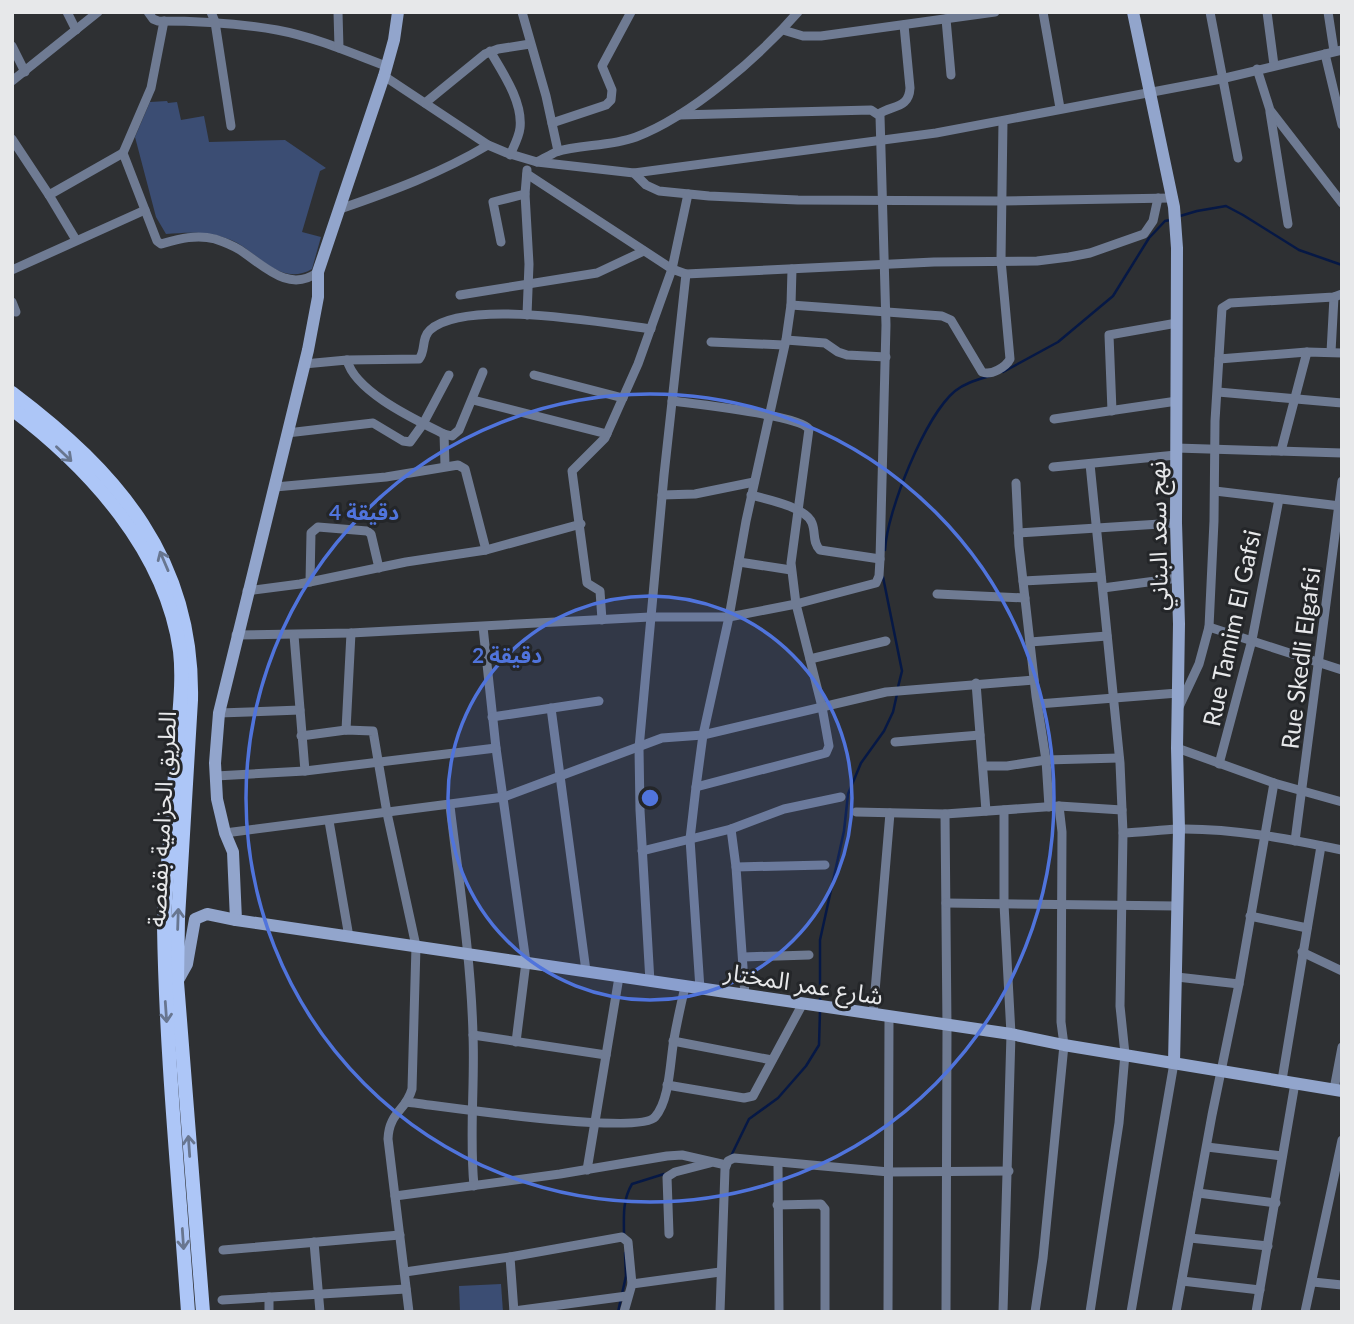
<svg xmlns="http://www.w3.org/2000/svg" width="1354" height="1324" viewBox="0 0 1354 1324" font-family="Lato,'Noto Sans Arabic',sans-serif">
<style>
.green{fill:#3b4d73}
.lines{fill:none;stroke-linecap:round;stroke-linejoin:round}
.stream{stroke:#061845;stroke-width:2.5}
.street{stroke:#6f7b93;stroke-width:9}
.secondary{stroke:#92a5cc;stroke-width:12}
.primary{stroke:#adc6f7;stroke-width:14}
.oneway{stroke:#687690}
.ring{fill:none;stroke:#5074dc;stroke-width:3.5}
.labels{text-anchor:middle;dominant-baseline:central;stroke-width:6;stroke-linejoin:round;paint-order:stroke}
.street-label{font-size:24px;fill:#e7e8ea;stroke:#242629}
.centre{fill:#5074dc;stroke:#242629;stroke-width:3.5}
.ring-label{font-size:21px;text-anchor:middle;font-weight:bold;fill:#5074dc;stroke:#242629;stroke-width:6;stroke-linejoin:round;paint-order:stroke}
</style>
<rect width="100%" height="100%" fill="#2e3033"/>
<g class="green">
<path d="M167,101L168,103L177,102L181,120L204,116L209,142L285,140L326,168L320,171L302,232L321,237L312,269C279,288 258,251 231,240C210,231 189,232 166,234L156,217L135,137L150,102Z"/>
<polygon points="501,1284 503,1312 460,1312 459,1286"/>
</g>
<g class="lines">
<g class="stream">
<polyline points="1180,216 1197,211 1226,206 1243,215 1299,250 1342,265"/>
<polyline points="1003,372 1058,342 1113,296 1149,238 1165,221 1170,220"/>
<path d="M885,550C887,511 925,416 955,391C965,383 977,380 990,376"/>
<polyline points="883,577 902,671 898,687"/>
<polyline points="820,1001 820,940 844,831 848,794 861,763 884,731 893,712 897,694"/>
<polyline points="731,1156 749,1119 778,1098 806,1066 819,1045 820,1011"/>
<path d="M624,1236C624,1217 622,1201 632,1184L664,1174"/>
<polyline points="618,1312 626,1276 625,1253"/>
</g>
<g class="street">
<polyline points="67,12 76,30"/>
<path d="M148,12L153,19L158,21C198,21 238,23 277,30C315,37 351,53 386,66"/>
<polyline points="211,12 215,22 231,126"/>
<polyline points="338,12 339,48"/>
<polyline points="522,12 546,96 558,151"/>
<polyline points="1043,12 1060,108"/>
<polyline points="1210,12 1238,158"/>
<polyline points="1267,12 1274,65"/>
<polyline points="1328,12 1334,51"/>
<polyline points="946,19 951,75"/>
<path d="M164,21L151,88L123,153L157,241L161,244C179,239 196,234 215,239C224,242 232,245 240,250C263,265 289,294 318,272"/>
<polyline points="783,30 803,36 821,36 995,12"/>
<polyline points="12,46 25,72"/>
<path d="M490,51C503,73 523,102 520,128C519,137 514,146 510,155"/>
<polyline points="1325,54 1342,125"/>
<polyline points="1257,69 1270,110 1342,203"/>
<polyline points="384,76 488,145 507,153 537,162 634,173 936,133 1221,79 1342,50"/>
<polyline points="12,81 98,12"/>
<polyline points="425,103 485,54 498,49 530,44"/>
<polyline points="1270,112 1288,224"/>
<path d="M879,114C892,105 909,109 910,88L904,25"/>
<polyline points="552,123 606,105 611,100 612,90 602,66 631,12"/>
<polyline points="12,139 49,195 123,153"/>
<path d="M537,162C543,159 550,155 556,152C579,144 609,147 636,137C691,116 759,57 798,12"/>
<polyline points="634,173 646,185 659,191 709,196 798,200 1001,201 1171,198"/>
<polyline points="527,174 672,269 686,274 934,262 1037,261 1069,257 1090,253 1144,234 1153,221 1158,198"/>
<polyline points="49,195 76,240"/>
<path d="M340,209C392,191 441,173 488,145"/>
<polyline points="501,242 493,202 525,194"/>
<polyline points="12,270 145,210"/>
<polyline points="460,295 597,273 644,251"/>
<polyline points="12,302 16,312"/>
<path d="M791,305L942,316L951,320L982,372C991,376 1006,367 1010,359L1001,260L1003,121"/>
<polyline points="527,315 529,264 525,194 527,170"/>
<polyline points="786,340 825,343 838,352 847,355 886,357"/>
<polyline points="711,342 784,345"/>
<polyline points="1331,352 1334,297"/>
<polyline points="1219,359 1307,352 1342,353"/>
<path d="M347,360L419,359C426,351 421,338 430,330C466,298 604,323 651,329"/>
<path d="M304,364L347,360C355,392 416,420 444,434"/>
<polyline points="534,375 623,398"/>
<polyline points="1218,392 1342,403"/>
<polyline points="473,400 607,434"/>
<path d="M672,401C694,404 799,415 809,429L791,563L796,604L822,707L829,746L826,753L696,787"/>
<polyline points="1112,411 1109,335 1177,323"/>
<polyline points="1054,419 1177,401"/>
<polyline points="287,433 373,423 403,441 410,442 423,424 449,375"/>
<polyline points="1176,448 1342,453"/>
<polyline points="1281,451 1307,352"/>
<polyline points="1090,464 1120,763 1123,833 1120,1006 1125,1054 1119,1123 1090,1312"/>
<polyline points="445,465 444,434 452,436 459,430 483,372"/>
<polyline points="1053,467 1176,455"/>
<polyline points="1016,483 1019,546 1036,696 1046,760 1049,807"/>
<polyline points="275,487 386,477 458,465 465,469 486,550"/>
<polyline points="1215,491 1340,506"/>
<polyline points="662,495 695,494 754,482"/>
<path d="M751,495C766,499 806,507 812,523C816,533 812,542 820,550L880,559"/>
<polyline points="1018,533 1176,523"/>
<polyline points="739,562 791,570"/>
<polyline points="1023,581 1101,577"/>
<polyline points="310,582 311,533 318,527 367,531 371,534 379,568"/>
<polyline points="1103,588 1178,578"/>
<polyline points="247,591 300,584 406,562 486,550 581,524"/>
<polyline points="937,594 1025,598"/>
<polyline points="602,620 600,591 587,583 572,471 605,438 638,364 672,269 688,194"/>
<polyline points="483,627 496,748 526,962 516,1042"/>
<polyline points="1209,627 1342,670"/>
<polyline points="236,635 351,633 650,617 729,617 796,604 876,583 879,576 880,559 886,325 880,116 871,110 679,115"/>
<polyline points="294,635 305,771"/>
<polyline points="1030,642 1107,636"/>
<polyline points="810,659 886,641"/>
<polyline points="976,683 986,811"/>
<polyline points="1038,704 1178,693"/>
<polyline points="551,708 586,971"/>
<polyline points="1178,709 1199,664 1209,627 1214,521 1215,421 1222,308 1230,303 1334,297 1342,294"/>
<polyline points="219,713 300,710"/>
<polyline points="492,717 599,701"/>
<polyline points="346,730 351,633"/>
<path d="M301,736L346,730L373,731L387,813L416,946L412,1089C406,1111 389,1112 388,1139L409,1312"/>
<polyline points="895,742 980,735"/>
<polyline points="1177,748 1274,783 1342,802"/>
<polyline points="1219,764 1252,640 1279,499"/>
<polyline points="983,766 1007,766 1046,760 1119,758"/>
<polyline points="216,776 305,771 496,748"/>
<path d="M450,806C459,882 471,958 473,1035C475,1086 469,1135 474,1186"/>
<polyline points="856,812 945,814 1059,806 1122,810"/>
<polyline points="945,814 947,1027 946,1312"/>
<polyline points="329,821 349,937"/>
<polyline points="731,829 736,867 745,996"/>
<polyline points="225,833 504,797 662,738 703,735 886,692 1034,680"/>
<path d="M1123,833C1142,832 1160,830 1178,829C1233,828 1289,839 1342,850"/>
<polyline points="1295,841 1342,481"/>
<polyline points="642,851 731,829 784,809 841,797"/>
<polyline points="736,867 825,865"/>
<polyline points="946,903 1177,906"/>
<polyline points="1250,916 1307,928"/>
<polyline points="1302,952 1342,971"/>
<polyline points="743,957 809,955"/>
<polyline points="1177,977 1239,984"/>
<polyline points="650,982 640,810 639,748 664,475 686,274"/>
<polyline points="700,989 690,839 696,787 703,735 729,617 746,521 786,340 791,305 792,269"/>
<polyline points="873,1015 890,813"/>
<polyline points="473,1035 606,1055"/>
<polyline points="673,1041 772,1060"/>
<polyline points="1282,1080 1321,846"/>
<polyline points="667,1085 744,1098 753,1096 802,1005"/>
<polyline points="1334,1089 1342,1047"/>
<path d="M406,1102C441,1106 639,1136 655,1117C670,1100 670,1061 674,1039C677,1022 681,1004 685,987"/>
<polyline points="1207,1147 1282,1156"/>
<polyline points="778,1163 779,1312"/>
<polyline points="587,1170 619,977"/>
<polyline points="1198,1193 1276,1203"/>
<polyline points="395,1196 560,1174 667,1156 682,1155 726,1165"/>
<polyline points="777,1205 821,1204 825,1209 825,1312"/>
<polyline points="669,1234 667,1177 675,1172 710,1163"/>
<polyline points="1190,1238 1268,1246"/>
<polyline points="314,1242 320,1312"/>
<polyline points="223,1250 400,1235"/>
<polyline points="510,1257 622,1237 628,1242 632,1284"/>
<polyline points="405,1272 510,1257 514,1312"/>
<polyline points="1182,1281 1260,1290"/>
<polyline points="1313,1282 1342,1285"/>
<polyline points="269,1297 269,1312"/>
<polyline points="222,1300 406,1289"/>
<polyline points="514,1311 627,1296"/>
<polyline points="624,1312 632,1284 720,1272"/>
<polyline points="720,1312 725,1169 728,1161 734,1158 889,1172 1009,1171"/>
<polyline points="888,1312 889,1018"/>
<polyline points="1003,1312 1011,1034 1004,904 1004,810"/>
<polyline points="1035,1312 1043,1258 1064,1045 1061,1022 1062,832 1059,806"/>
<polyline points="1131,1312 1174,1063"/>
<polyline points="1176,1312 1212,1115 1239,984 1274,783"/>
<polyline points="1256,1312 1295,1083"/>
<polyline points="1305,1312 1342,1140"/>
</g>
<g class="secondary">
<polyline points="398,12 394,40 384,76 318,272 318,297 308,350 219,713 215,763 217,799 225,833 233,852 236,920 1011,1034 1064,1045 1342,1091"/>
<polyline points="1133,12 1174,207 1177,248 1176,523 1179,624 1177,748 1179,829 1174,1063"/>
<polyline points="177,982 187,964 195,919 207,914 236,920"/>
</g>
<g class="primary">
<path d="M12,393C118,473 194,560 191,700L178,918L177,982L203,1312"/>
<path d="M12,409C90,468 166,551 180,651C183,677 180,705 178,731C175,775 172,819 168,863C167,884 164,905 164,926C166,1055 179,1183 188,1312"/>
</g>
</g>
<defs><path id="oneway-shaft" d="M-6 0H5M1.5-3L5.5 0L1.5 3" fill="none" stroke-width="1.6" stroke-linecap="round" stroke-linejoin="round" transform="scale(1.75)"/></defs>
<g class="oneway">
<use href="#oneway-shaft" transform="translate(64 454) rotate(44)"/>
<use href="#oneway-shaft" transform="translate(164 561) rotate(-113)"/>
<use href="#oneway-shaft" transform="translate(178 919) rotate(-88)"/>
<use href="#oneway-shaft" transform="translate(166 1012) rotate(86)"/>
<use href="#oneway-shaft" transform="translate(189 1146) rotate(-94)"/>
<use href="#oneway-shaft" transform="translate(183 1239) rotate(86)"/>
</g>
<circle cx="650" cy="798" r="202" fill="#5074dc" fill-opacity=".12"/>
<g class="ring">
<circle cx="650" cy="798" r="202"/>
<circle cx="650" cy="798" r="404"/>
</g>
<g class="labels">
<g class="street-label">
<text transform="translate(1157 536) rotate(-91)">نهج سعد البناني</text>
<text transform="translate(1231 628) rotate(-78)">Rue Tamim El Gafsi</text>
<text transform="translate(1300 658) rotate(-83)">Rue Skedli Elgafsi</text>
<text transform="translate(161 819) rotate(-87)">الطريق الحزامية بقفصة</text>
<text transform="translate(804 983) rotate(9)">شارع عمر المختار</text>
</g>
</g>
<circle cx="650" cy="798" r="10" class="centre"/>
<g class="ring-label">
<text x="364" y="520">4 دقيقة</text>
<text x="507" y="663">2 دقيقة</text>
</g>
<rect width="1354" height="1324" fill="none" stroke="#e7e8ea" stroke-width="28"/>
</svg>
